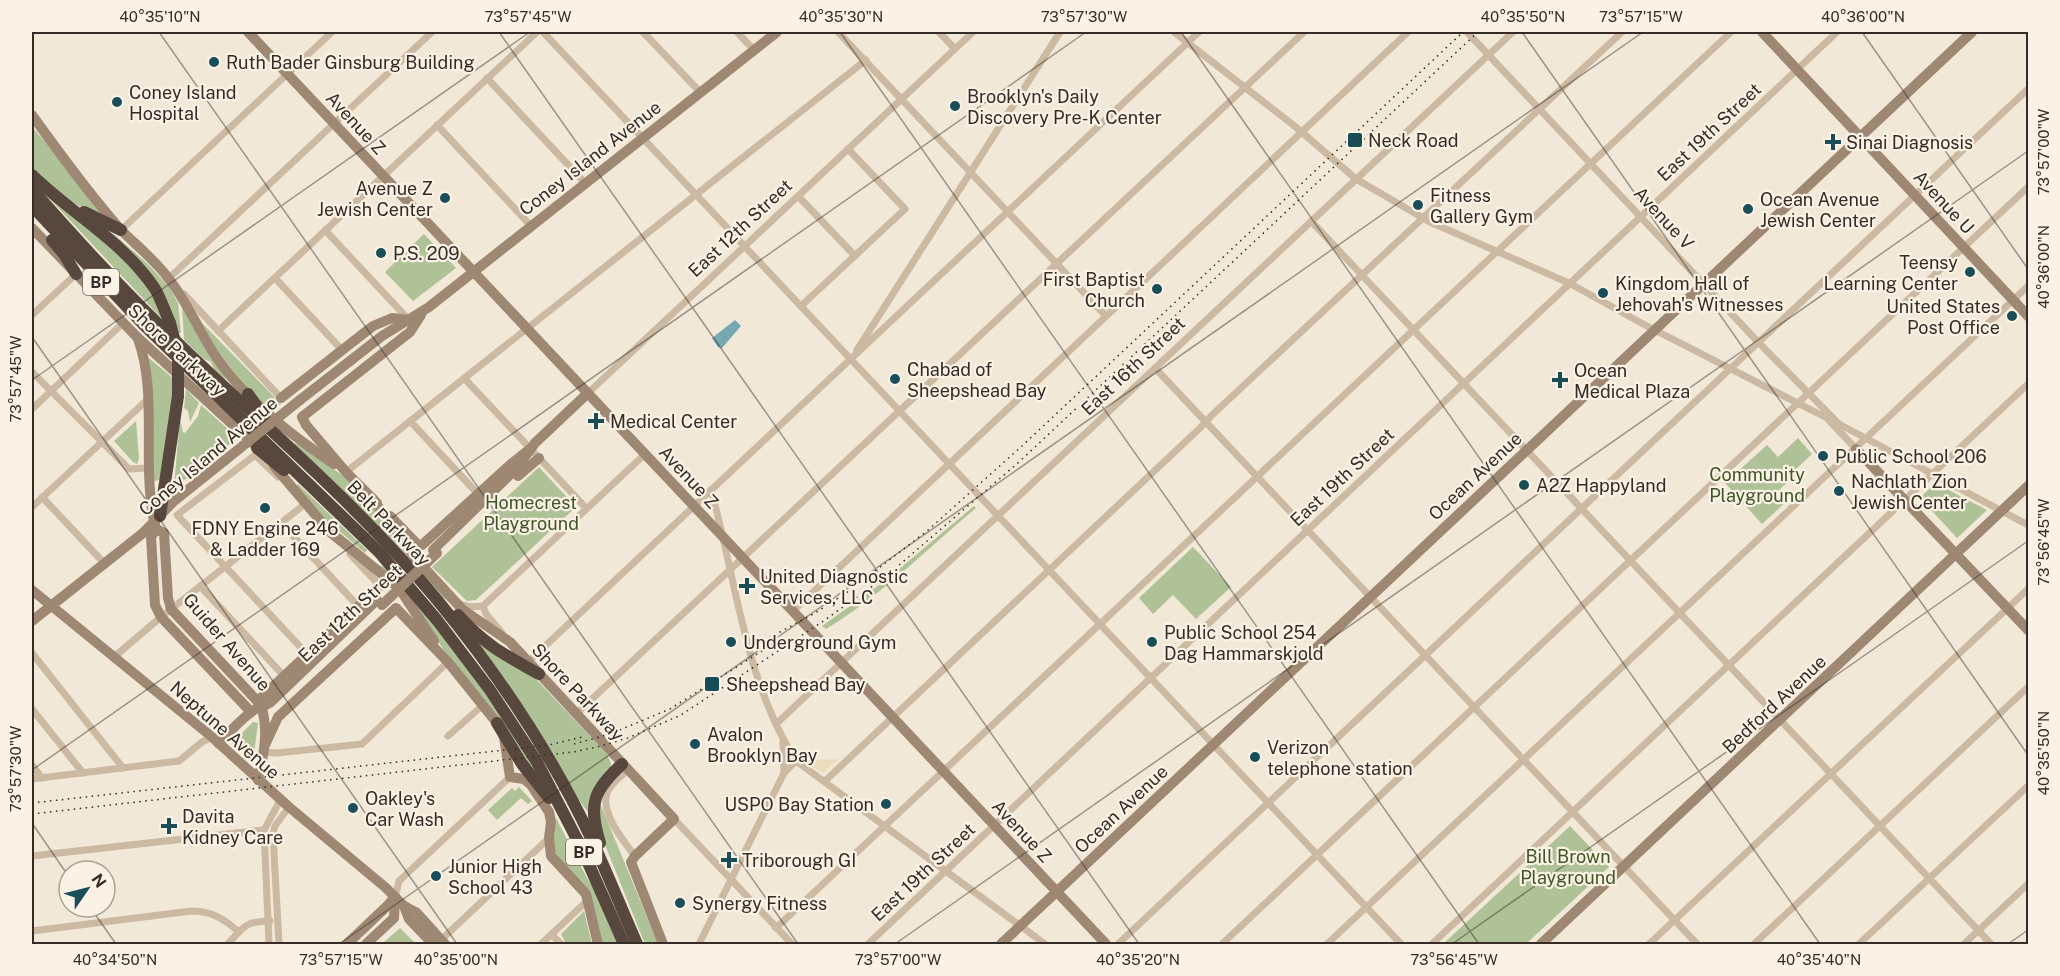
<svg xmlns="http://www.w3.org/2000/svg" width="2060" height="976" viewBox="0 0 2060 976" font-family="'Public Sans',sans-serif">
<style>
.green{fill:#afc297}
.plaza{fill:#ecdcbd}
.water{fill:#75a8b1}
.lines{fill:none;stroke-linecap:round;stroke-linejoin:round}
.street{stroke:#cbb9a3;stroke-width:7}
.secondary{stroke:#9e8874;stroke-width:10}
.highway{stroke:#57473c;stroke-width:12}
.rail{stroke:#352c25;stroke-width:1.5;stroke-dasharray:1.5 4.5;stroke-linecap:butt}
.secondary-bridge{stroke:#9e8874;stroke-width:10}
.highway-bridge{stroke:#57473c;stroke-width:12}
.ticks{fill:none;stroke:#352c25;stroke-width:1.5;stroke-opacity:0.45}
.poi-dot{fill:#194e59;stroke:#faf2e4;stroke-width:2}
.labels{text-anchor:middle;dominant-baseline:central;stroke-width:4.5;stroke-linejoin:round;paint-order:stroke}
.shield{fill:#faf2e4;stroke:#70675e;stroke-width:1.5}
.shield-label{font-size:16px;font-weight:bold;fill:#352c25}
.poi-label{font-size:18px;fill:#352c25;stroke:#faf2e4;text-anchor:start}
.street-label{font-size:18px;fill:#352c25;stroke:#faf2e4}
.park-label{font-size:18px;fill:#405528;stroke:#faf2e4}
.neatline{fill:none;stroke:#352c25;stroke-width:2}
.ticks-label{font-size:15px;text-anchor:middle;fill:#352c25}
</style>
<rect width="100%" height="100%" fill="#f2e8d7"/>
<g class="green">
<polygon points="32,127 55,153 101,215 100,217 72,202 32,171"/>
<path d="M51,197C81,222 114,245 138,275C150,290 158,307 167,324L49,198Z"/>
<polygon points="95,221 117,237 148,264 169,287 178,303 181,333 177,333 170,313"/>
<polygon points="424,234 456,268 413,301 385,272"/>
<path d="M182,305L229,380C222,378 213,370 211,362L204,359L184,340Z"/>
<path d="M202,323L281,404L270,413C244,384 219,358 202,323Z"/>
<polygon points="149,358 175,380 160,480 154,481"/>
<polygon points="186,389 199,403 190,422 188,411 184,408"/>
<polygon points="201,405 230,431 236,440 214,455 211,454 209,456 211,460 175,487 174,486 180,419 183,432 185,433 198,416"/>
<polygon points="136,421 139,458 137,464 133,462 114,441"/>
<polygon points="1798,438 1812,454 1793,472 1795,475 1778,491 1787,501 1762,524 1725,483 1767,445 1778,457"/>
<polygon points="296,443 345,477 374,508 399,546 451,603 439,595 294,444"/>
<polygon points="539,467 576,507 476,600 467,601 432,567 433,566"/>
<polygon points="1935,483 1987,510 1957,538 1921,499 1921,497"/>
<polygon points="298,484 367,550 365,553 324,518 296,487"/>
<path d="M974,506L976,508C927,549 881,596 826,629L822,626L885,581Z"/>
<polygon points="1193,547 1231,587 1196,619 1173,595 1153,614 1139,598"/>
<polygon points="379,566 385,567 428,617 479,682 534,767 535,771 534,773 505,725 443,649 418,610"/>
<polygon points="476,640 536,679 607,754 611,763 610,772 590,810 587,811 574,793"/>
<polygon points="253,722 258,723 254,754 251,757 233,742"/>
<polygon points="519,787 532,801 528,804 521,798 497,820 488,810 512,788 515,791"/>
<polygon points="600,803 658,944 645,944 597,825"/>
<polygon points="556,818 587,878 595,890 618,944 603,944 590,891 560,860 553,849"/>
<polygon points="1570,826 1609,867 1526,944 1443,944"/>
<polygon points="584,911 592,944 566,944 561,934"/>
<polygon points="400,928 416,944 382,944"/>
</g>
<polygon class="plaza" points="800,756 812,760 839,759 823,773 799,758"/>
<polygon class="water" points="735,320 741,326 722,348 718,347 712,338"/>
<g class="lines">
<g class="street">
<polyline points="543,32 1401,944"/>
<polyline points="643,32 700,92"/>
<polyline points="737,32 754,50"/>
<polyline points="838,32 1106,316"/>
<polyline points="939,32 955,49"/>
<polyline points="1174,32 1297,128 1356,179 1430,222 1569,283 1643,324 1827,418 1856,449"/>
<polyline points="1467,32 1759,343 1839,424 2028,525"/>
<polyline points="487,78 585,183"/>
<polyline points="437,125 531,226"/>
<polyline points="798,196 855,256"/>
<polyline points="1311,221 1991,944"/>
<polyline points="121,230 332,32"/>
<polyline points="325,230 409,320"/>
<polyline points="275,278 342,350"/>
<polyline points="170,280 169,278 432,32"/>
<polyline points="184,294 281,398"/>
<polyline points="801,306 905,209 848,149"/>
<polyline points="32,315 76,274"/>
<polyline points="218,331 537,32"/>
<polyline points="857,350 1060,32"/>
<polyline points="1155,368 1697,944"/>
<polyline points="32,372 129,469 148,468"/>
<polyline points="464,378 586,508"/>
<polyline points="588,393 973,32"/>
<polyline points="32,409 123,323"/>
<polyline points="410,421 478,494"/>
<polyline points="346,472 866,60"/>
<polyline points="278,477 255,455 177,515 307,654"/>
<path d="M711,490C737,582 744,679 796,761L1045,944"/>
<polyline points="42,497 105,564"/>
<polyline points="32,507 147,400"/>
<polyline points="281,523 358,606"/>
<polyline points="350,554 380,586"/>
<polyline points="200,586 284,676"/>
<polyline points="462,605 471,607 483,606 645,454"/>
<polyline points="483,606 486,614 502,633"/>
<polyline points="793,611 1408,32"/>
<polyline points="32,653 123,768"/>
<polyline points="114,657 161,617 305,504"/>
<polyline points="528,662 1199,32"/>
<polyline points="32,709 83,773"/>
<polyline points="577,713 1304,32"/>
<polyline points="776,724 1513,32"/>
<polyline points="448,736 483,705"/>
<polyline points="783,741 784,772"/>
<polyline points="263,752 277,753 362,744 448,662"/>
<polyline points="32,765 42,778"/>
<path d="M628,770C621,776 612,783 608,791C598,810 624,842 635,856"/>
<polyline points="32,779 179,761 202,742 212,737"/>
<polyline points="825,781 1200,428 1211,416 1622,32"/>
<polyline points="674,819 792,944"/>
<polyline points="264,830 269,944"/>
<polyline points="264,830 281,799"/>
<polyline points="32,856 264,830"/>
<polyline points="395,897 399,881 510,777"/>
<polyline points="776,928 1731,32"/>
<path d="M32,931L191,911C212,911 224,919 239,932"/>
<polyline points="552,935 561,944"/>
<polyline points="441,940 549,838"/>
<path d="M228,944C243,927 246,921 270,921"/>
<polyline points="279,944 273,834 275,826 289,807"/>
<polyline points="541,944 588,900"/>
<polyline points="699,944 784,773 796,761"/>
<polyline points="868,944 1837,32"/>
<polyline points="1118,944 2028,89"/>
<polyline points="1222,944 2028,187"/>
<polyline points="1327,944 2028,286"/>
<polyline points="1432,944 2028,384"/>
<polyline points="1649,944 2028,589"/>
<polyline points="1754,944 2028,687"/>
<polyline points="1859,944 2028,786"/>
<polyline points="1964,944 2028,884"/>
</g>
<g class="secondary">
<polyline points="248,32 1106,944"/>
<polyline points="1762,32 2028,316"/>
<path d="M32,115C60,154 89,194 121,230C137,246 156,261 169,279C189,304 200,335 219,361C248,402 292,436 334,464"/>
<polyline points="32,228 137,337 255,445"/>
<path d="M138,339C159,395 140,468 156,529L151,537L155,605L161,617L251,712"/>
<polyline points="281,398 373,326 392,318 409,320"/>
<polyline points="300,400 382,336 429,307 777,32"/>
<polyline points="1856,449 2028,630"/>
<polyline points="274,466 330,532 399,588 434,641"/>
<polyline points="518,476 539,458"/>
<polyline points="372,498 416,559 462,609 510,642 674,819 635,856 631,862 663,944"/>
<polyline points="377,503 346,472 306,425 302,417 410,332 421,315"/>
<polyline points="390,516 418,545 422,545 511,464 530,449"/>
<path d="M156,529L164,533L168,598L171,609L261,705C269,731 264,753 258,780"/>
<polyline points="433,550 516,469 535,443 588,393"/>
<polyline points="32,590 212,737 289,807 385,887 404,906 409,919 433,944"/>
<polyline points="32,621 143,533 174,501 224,461"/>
<polyline points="261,705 262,697 380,586"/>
<path d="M219,744C229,732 241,719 254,710C260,706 265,706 271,702L377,600"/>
<polyline points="265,745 278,717 396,608 448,662 497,723 504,737 510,777 524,779 531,785 549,812 551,822 549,838 551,856 586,894 598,944"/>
<polyline points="404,906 417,913 445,944"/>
<polyline points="347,944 385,908 395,897"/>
<polyline points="366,944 394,918 395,897"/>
<polyline points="1001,944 1972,32"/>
<polyline points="1541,944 2028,486"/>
</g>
<g class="highway">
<path d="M32,175C72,214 123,241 155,289C161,299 165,312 170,323"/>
<path d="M32,189C80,244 130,298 184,349C270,431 362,509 438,601C498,674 552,755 592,840C608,875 622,910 637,944"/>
<polyline points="32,206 144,325 380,553 437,620 490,690 537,762 582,849 624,944"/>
<polyline points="84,212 121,230"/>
<polyline points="52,240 64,254 76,274"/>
<polyline points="248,394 264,417"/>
<polyline points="257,448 284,470"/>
<polyline points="160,516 178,396"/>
<path d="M458,615C485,645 505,655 539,674"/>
<polyline points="497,723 522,764 549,798"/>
<path d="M600,843C588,804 593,791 622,764"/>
</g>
<g class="rail">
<polyline points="769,638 815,613 849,591 927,531 1022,446 1463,32"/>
<polyline points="574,744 610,734 670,709 781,639"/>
<polyline points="32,803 549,745 582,737"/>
<polyline points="32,814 573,752 597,747 628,738 681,715 822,622 884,578 1019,462 1478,32"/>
</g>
<g class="secondary-bridge">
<polyline points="224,461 300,400"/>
<polyline points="382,605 437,553"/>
</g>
<polyline class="highway-bridge" points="170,323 178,353 178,396"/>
</g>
<path class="ticks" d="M159,32L798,944M499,32L1139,944M840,32L1479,944M1181,32L1820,944M1522,32L2028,755M1862,32L2028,269M32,337L457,944M32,380L530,32M32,770L1086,32M32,823L69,877M90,907L116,944M339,944L1643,32M895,944L2028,151M1452,944L2028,541M2008,944L2028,930"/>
<g class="poi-dot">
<circle cx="214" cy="62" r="6"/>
<circle cx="117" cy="102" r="6"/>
<circle cx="955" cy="106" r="6"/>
<rect x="1347" y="132" width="16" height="16" rx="3"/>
<path d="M1830 133h6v6h6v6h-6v6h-6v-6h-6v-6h6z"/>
<circle cx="445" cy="198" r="6"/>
<circle cx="1418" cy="205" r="6"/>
<circle cx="1748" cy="209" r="6"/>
<circle cx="381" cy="253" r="6"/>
<circle cx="1970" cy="272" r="6"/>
<circle cx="1157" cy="289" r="6"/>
<circle cx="1603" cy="293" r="6"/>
<circle cx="2012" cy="316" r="6"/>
<circle cx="895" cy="379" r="6"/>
<path d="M1557 371h6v6h6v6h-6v6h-6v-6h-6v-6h6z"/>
<path d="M593 412h6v6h6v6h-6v6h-6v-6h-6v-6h6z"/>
<circle cx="1823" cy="456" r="6"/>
<circle cx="1524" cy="485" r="6"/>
<circle cx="1839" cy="491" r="6"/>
<circle cx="265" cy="508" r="6"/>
<path d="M744 577h6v6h6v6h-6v6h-6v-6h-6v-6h6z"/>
<circle cx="731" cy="642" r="6"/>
<circle cx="1152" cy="642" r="6"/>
<rect x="704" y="676" width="16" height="16" rx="3"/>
<circle cx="695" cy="744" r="6"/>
<circle cx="1255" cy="757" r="6"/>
<circle cx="886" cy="804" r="6"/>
<circle cx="353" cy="808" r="6"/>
<path d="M166 817h6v6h6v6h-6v6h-6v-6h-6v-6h6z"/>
<path d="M726 851h6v6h6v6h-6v6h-6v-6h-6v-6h6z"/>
<circle cx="436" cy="876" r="6"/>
<circle cx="680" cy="903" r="6"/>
</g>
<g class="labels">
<g class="shield">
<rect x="83" y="269" width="36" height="26" rx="4.5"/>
<rect x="566" y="839" width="36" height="26" rx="4.5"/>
</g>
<g class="shield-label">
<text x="101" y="282">BP</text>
<text x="584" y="852">BP</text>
</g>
<g class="poi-label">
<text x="226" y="62">Ruth Bader Ginsburg Building</text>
<text x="129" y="92">Coney Island<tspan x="129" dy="21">Hospital</tspan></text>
<text x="967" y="96">Brooklyn's Daily<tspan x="967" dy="21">Discovery Pre-K Center</tspan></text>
<text x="1368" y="140">Neck Road</text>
<text x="1846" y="142">Sinai Diagnosis</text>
<text x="433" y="188" text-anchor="end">Avenue Z<tspan x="433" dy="21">Jewish Center</tspan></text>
<text x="1430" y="195">Fitness<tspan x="1430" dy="21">Gallery Gym</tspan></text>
<text x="1760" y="199">Ocean Avenue<tspan x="1760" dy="21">Jewish Center</tspan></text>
<text x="393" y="253">P.S. 209</text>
<text x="1958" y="262" text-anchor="end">Teensy<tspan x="1958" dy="21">Learning Center</tspan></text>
<text x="1145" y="279" text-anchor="end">First Baptist<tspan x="1145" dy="21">Church</tspan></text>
<text x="1615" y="283">Kingdom Hall of<tspan x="1615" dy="21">Jehovah's Witnesses</tspan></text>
<text x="2000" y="306" text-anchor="end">United States<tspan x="2000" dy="21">Post Office</tspan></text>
<text x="907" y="369">Chabad of<tspan x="907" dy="21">Sheepshead Bay</tspan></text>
<text x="1574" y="370">Ocean<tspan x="1574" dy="21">Medical Plaza</tspan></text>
<text x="610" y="421">Medical Center</text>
<text x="1835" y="456">Public School 206</text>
<text x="1851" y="481">Nachlath Zion<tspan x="1851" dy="21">Jewish Center</tspan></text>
<text x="1536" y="485">A2Z Happyland</text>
<text x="265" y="528" text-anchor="middle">FDNY Engine 246<tspan x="265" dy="21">&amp; Ladder 169</tspan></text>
<text x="760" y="576">United Diagnostic<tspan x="760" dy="21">Services, LLC</tspan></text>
<text x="1164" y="632">Public School 254<tspan x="1164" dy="21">Dag Hammarskjold</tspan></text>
<text x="743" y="642">Underground Gym</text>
<text x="726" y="684">Sheepshead Bay</text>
<text x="707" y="734">Avalon<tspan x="707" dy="21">Brooklyn Bay</tspan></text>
<text x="1267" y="747">Verizon<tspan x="1267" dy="21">telephone station</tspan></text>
<text x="365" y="798">Oakley's<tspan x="365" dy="21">Car Wash</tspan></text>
<text x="874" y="804" text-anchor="end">USPO Bay Station</text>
<text x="182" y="816">Davita<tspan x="182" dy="21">Kidney Care</tspan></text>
<text x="742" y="860">Triborough GI</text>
<text x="448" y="866">Junior High<tspan x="448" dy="21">School 43</tspan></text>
<text x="692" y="903">Synergy Fitness</text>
</g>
<g class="street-label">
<text transform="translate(356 123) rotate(47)">Avenue Z</text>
<text transform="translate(1709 132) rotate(-43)">East 19th Street</text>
<text transform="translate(590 158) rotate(-38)">Coney Island Avenue</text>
<text transform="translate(1944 202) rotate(47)">Avenue U</text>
<text transform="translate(1664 218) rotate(47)">Avenue V</text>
<text transform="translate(740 228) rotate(-43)">East 12th Street</text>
<text transform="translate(177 350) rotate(43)">Shore Parkway</text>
<text transform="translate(1133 366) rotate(-43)">East 16th Street</text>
<text transform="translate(208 456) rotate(-40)">Coney Island Avenue</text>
<text transform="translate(1475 476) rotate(-43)">Ocean Avenue</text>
<text transform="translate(689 477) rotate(47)">Avenue Z</text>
<text transform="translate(1342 477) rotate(-43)">East 19th Street</text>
<text transform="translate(389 523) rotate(46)">Belt Parkway</text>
<text transform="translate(350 613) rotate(-43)">East 12th Street</text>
<text transform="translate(227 642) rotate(49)">Guider Avenue</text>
<text transform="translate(578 692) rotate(47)">Shore Parkway</text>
<text transform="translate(1774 704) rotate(-43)">Bedford Avenue</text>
<text transform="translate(225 730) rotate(41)">Neptune Avenue</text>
<text transform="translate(1121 809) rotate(-43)">Ocean Avenue</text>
<text transform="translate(1022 831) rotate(47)">Avenue Z</text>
<text transform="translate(923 872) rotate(-43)">East 19th Street</text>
</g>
<g class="park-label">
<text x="1757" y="474">Community<tspan x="1757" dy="21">Playground</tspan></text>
<text x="531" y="502">Homecrest<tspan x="531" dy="21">Playground</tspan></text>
<text x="1568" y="856">Bill Brown<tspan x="1568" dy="21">Playground</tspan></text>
</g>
</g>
<rect width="2060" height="976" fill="none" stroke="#faf2e4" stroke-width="66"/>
<g transform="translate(87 889) rotate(55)"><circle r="28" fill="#faf2e4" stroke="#aba398" stroke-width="1.5"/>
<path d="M0-4.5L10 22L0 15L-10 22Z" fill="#194e59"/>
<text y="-9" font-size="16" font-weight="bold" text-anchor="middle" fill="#352c25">N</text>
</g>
<rect x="33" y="33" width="1994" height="910" class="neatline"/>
<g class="ticks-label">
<text x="160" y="22">40°35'10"N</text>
<text x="528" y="22">73°57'45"W</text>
<text x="841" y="22">40°35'30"N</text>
<text x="1084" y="22">73°57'30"W</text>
<text x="1523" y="22">40°35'50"N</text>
<text x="1641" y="22">73°57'15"W</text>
<text x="1863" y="22">40°36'00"N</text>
<text transform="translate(2044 152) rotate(-90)" y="5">73°57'00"W</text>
<text transform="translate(2044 267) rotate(-90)" y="5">40°36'00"N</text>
<text transform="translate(16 379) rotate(-90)" y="5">73°57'45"W</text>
<text transform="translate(2044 542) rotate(-90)" y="5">73°56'45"W</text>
<text transform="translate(2044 753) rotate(-90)" y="5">40°35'50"N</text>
<text transform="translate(16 769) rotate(-90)" y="5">73°57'30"W</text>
<text x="115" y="965">40°34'50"N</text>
<text x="341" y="965">73°57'15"W</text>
<text x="456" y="965">40°35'00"N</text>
<text x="898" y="965">73°57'00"W</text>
<text x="1138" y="965">40°35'20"N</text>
<text x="1454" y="965">73°56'45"W</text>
<text x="1819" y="965">40°35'40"N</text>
</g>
</svg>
